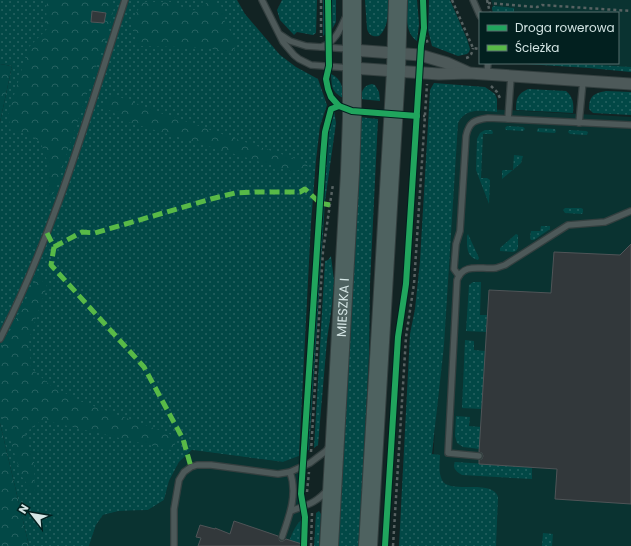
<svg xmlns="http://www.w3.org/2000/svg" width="631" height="546" viewBox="0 0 631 546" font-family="Poppins,sans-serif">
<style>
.built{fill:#0a3331}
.grass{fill:url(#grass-dots)}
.forest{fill:url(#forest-crowns)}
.building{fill:#32383b;stroke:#4f5457}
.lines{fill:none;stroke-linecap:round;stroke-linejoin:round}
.lane-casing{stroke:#333f3f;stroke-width:8}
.street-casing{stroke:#333f3f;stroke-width:13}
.primary-casing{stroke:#333f3f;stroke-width:20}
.path{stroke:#576262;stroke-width:2.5;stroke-dasharray:3 3;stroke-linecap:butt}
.lane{stroke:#4d5959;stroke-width:5.5}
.street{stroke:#4d5959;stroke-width:11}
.primary{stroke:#4e6260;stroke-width:18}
.quiet{stroke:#58b947;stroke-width:5;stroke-dasharray:10 5;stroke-linecap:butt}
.cycleway-casing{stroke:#02201f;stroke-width:8}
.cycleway{stroke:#20a55d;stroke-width:6}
.labels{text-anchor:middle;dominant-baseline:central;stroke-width:3.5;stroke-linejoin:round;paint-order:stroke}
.street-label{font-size:13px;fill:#d4e5e4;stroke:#02201f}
</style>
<defs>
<pattern id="grass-dots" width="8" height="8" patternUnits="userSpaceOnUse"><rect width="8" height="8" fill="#024846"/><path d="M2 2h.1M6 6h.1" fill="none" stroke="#266261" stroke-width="1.8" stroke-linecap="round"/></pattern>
<pattern id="forest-crowns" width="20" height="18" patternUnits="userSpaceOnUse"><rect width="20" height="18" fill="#024846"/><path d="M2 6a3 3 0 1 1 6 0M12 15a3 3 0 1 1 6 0" fill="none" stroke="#266261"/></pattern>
</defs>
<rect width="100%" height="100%" fill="#122323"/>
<g class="built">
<polygon points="491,0 631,0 631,70 537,63 618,63 618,13 495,13"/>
<polygon points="453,107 631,117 631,546 424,546 431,498"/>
<polygon points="192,450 283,462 299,456 297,494 302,519 300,546 89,546 96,525 103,515 119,511 148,510 164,500 169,481 179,462"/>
</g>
<g class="grass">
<polygon points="0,0 237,0 245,14 280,55 296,67 318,79 327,105 320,126 316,160 311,223 299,456 283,462 192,450 179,462 169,481 164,500 148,510 119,511 103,515 96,525 89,546 29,546 0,423 0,122 12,66 0,64"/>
<polygon points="282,0 317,0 316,33 313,35 297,32 294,35 280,20 277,10"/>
<polygon points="323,0 326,0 325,34 323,36"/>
<polygon points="331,0 336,0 336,22 331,31"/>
<path d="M365,0H388C388,13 389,27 379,36C372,37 369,35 367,29Z"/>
<path d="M408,0H417L419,24L417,41C404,32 407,14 408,0Z"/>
<polygon points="429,0 450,0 467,39 470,49 469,52 467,54 458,56 432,46 428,30"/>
<polygon points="494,6 514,8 514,13 493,13 492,9 492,7"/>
<polygon points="510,63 561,63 631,67 631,72 589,68"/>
<path d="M331,74C342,79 343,88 343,98C331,91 332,87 331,74Z"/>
<path d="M434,83L485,87L495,94L497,99V112C482,111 466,107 458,123L444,345L432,454L440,455C440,462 438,472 442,480C449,495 492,478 498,497L496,546H399L410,334L415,309L420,261L430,90Z"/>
<path d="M372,84L375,85L379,92L380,101L360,99C362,92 363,85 372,84Z"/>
<path d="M528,89L566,91C573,97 574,103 573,113L516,110C516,99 517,94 528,89Z"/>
<path d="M606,91L631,92V115L593,113L589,109C589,95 595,93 606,91Z"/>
<polygon points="334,110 336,123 325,201 309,450 306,451 320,226 327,133"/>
<path d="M359,117L378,119L370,284L369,355L359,546H337C347,403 356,260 359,117Z"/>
<polygon points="507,126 523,127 525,129 523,131 506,130 505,128"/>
<polygon points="538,128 555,129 556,131 555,133 538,132 537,132"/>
<polygon points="485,130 492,130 493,133 492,134 483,134 481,178 487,178 490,180 489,204 476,170 477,139 480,133"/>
<polygon points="569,130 586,131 588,132 587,135 570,134 568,132"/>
<polygon points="514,155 523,156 521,163 502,179 502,171 503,170 513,170"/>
<polygon points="565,208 581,208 583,209 583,212 582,214 565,213 563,210"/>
<polygon points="541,226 550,226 550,229 534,240 531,240 530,238 531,231 540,231"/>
<path d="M468,234L479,258L478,260C466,257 467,246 467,236Z"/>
<polygon points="516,234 518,235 518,248 516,251 513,252 500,251 500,248"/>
<polygon points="331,256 334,281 332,305 327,340 318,445 314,448 325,261 328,260"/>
<polygon points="473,282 481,282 480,315 487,315 486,332 466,331 469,285"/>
<polygon points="465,340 474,341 474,350 485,351 482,409 462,408"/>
<polygon points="456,416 470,417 469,426 481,427 480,449 463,447 457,443 455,436"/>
<path d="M455,462L532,467V479L462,475C456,472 452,467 455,462Z"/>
<polygon points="319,511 321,514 319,546 314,546 316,513"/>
<path d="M302,519L300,546H288C291,535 294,527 302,519Z"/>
<polygon points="543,533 553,534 552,546 542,546"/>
</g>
<g class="forest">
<polygon points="48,0 110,0 114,7 109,29 68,150 56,189 48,201 49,166 40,141 23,132 11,133 8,113 16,89 28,48 47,29 46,7"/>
<polygon points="211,0 221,5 225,22 237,42 233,54 214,49 183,47 137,46 131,21 143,2 172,2 190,11 198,9"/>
<polygon points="0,64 12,66 0,122"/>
<path d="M114,95C177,119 241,141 305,162L308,166L294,172L128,122L103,106Z"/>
<polygon points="38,276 47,286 29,339 31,368 50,385 80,401 175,436 175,451 42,420 25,433 34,461 35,495 22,477 0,408 0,350"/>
<polygon points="0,423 29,546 0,546"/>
</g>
<g class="building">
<polygon points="92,11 106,13 104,23 91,22"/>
<polygon points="631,244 631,504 555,499 557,469 479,464 479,460 482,459 483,456 482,453 479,452 489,290 551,293 554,252 620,255"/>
<polygon points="234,521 278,536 279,539 280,541 283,541 286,539 302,544 301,546 198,546 201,538 196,537 200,525 215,529 215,528 230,534"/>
</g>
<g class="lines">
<g class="lane-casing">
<g id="lane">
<polyline points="262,0 283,42 294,55 299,59 311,65 350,68"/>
<polyline points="473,0 480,16"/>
<polyline points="281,35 290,41 306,46 350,49"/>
<path d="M321,47C335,43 341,28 346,16"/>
<polyline points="487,74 488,63"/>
<polyline points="508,119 511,76"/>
<polyline points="579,123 583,81"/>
<path d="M459,276L454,269L456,244L460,231L466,136C469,122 474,120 488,118L631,125"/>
<path d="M0,339C55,231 88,114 125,0"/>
<path d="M479,456L448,453L457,280C464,262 481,270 496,268C499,267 502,266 505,265L568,225L605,222L631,211"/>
<path d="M291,511C306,505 317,503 328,489"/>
<path d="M282,537C289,517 298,494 290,472"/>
<polyline points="174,546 174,509 179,480 184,472 191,467 197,465 211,465 278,474 290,472 310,463 326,451 329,447"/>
</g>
</g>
<g class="street-casing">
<g id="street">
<polyline points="352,50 420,55 447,63 467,72"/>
<polyline points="352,68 439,74 469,73 631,84"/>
</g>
</g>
<g class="primary-casing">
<g id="primary">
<path id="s1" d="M329,546L350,172L352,117V0"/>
<polyline points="368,546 396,71 398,0"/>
</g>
</g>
<g class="path">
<polyline points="321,0 321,37"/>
<polyline points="452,0 473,48 480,49"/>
<polyline points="487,0 490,13"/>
<polyline points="488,3 537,7 542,5 631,11"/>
<polyline points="424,28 428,45"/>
<path d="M466,58C471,57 472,53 473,48"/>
<polyline points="491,86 497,92 500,98"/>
<polyline points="417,116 425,116"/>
<polyline points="311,452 323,251 333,184"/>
<polyline points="307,492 309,472"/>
<polyline points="311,546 312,513"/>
<polyline points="393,546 406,337 414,284 427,84"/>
</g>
<use href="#lane" class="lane"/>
<use href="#street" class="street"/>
<use href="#primary" class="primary"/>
<g class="quiet">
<polyline points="47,233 54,247 51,265 144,367 183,439 191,467"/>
<polyline points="54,247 82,232 95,233 211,199 235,193 257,192 300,192 305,189 320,203 330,205"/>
</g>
<g class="cycleway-casing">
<g id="cycleway">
<polyline points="328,0 329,66 326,79 328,89 331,97 339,106 352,111 417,116"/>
<polyline points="304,546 305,517 301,494 323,157 325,132 331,109 339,106"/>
<polyline points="385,546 398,337 406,284 419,80 421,46 424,28 423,0"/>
</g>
</g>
<use href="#cycleway" class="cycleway"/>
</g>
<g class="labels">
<g class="street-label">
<text stroke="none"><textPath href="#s1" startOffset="239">MIESZKA I</textPath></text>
</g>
</g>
<rect x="479" y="12" width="140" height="52" fill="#02201f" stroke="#566f6e"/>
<rect x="487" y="25" width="20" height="6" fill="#20a55d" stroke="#566f6e"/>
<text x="515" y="32" font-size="12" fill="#d4e5e4">Droga rowerowa</text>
<rect x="487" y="45" width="20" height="6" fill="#58b947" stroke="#566f6e"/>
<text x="515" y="52" font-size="12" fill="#d4e5e4">Ścieżka</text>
<g transform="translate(32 514) rotate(301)" stroke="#02201f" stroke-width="3" paint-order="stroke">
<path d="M0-3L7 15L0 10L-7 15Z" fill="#d4e5e4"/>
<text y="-6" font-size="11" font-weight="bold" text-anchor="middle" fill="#d4e5e4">N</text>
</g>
</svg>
